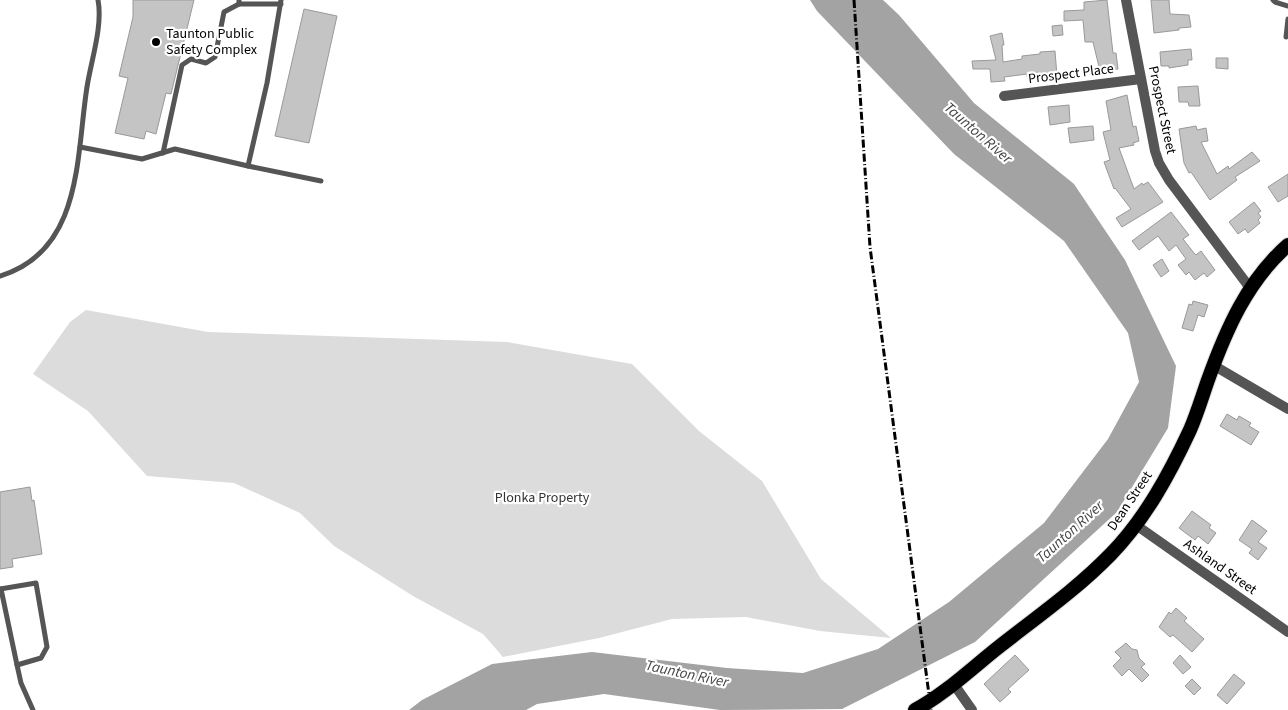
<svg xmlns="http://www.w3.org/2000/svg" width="1288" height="710" viewBox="0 0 1288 710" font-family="'Source Sans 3',sans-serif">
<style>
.green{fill:#dcdcdc}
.water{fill:#a3a3a3}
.building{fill:#c4c4c4;stroke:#999}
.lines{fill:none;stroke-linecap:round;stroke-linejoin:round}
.trunk-casing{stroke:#dbdbdb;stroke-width:16}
.service{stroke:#555;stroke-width:5}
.minor{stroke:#555;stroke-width:10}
.tertiary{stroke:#555;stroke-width:10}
.trunk{stroke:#000;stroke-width:14}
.rail{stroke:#000;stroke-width:3;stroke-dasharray:8 2.5 1 2.5;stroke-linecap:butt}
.poi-dot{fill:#000;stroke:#fff;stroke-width:2}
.labels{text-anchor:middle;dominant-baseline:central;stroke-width:4.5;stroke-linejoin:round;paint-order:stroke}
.poi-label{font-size:14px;fill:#000;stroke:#fff;text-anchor:start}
.street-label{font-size:14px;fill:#000;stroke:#fff}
.park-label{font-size:14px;fill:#333;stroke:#fff}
.water-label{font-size:15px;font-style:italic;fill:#444;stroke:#fff}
</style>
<rect width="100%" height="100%" fill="#fff"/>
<polygon class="green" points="86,310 208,332 507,342 632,364 699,431 762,481 821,579 891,638 820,631 746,617 672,619 599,638 503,657 483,634 413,596 334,546 300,513 234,483 147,476 88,411 33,374 70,322"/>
<polygon class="water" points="810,0 883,0 899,15 974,103 1074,184 1125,260 1176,366 1168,428 1117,512 975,642 842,709 720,710 604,694 537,704 526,710 409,710 422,700 492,664 592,652 727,668 803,673 878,649 949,602 1044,523 1108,439 1139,382 1128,333 1064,241 954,154 817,11"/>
<g class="building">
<polygon points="133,0 194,0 171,94 166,93 156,134 146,131 144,139 115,133 128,78 119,76 133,17"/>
<polygon points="1107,0 1113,53 1116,53 1118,69 1100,71 1093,42 1085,42 1083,20 1064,21 1064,11 1084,10 1084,2"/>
<polygon points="1151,0 1169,0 1170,14 1189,15 1191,27 1179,28 1179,30 1154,33"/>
<polygon points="304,9 337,16 309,143 275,136"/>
<polygon points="1062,25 1063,35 1053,36 1052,26"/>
<polygon points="1002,33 1004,45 1002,45 1003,62 1022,59 1022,56 1040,54 1040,52 1055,51 1057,76 1042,77 1042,75 1027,77 1027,74 1004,77 1005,81 991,82 990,69 973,69 972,61 996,60 990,36"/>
<polygon points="1191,49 1192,60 1188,60 1188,65 1169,68 1169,66 1161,66 1160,52"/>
<polygon points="1216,58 1228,58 1228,69 1216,68"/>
<polygon points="1198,86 1200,106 1189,106 1188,102 1179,102 1178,87"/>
<polygon points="1127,95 1133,127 1136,126 1139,141 1133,143 1134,145 1119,148 1134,189 1142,183 1143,185 1148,182 1163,202 1122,227 1116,218 1131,209 1115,188 1114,189 1104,162 1110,160 1103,132 1111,130 1106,101"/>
<polygon points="1069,105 1070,122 1050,125 1048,107"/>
<polygon points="1093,126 1094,140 1070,143 1068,128"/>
<polygon points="1196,126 1197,130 1206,128 1208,141 1201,142 1217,174 1228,166 1229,169 1252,152 1260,161 1235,177 1237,180 1210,200 1191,172 1189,173 1184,163 1179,129"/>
<polygon points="1288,174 1288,196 1278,202 1268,187"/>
<polygon points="1254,202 1261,211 1258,213 1261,217 1258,220 1260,223 1248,233 1245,229 1238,234 1229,222"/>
<polygon points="1171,212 1189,235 1183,239 1194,253 1196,255 1201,251 1215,270 1207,277 1204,273 1195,280 1189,272 1186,275 1178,265 1186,259 1176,245 1169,251 1158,236 1139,250 1132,241"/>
<polygon points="1162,259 1169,271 1161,277 1153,265"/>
<polygon points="1193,301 1208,305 1204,317 1198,315 1193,331 1182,328 1189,304 1192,305"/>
<polygon points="1227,414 1237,420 1239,416 1251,423 1249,426 1259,432 1251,445 1220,426"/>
<polygon points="30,487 32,501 34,500 42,554 12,559 13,567 0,569 0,492"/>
<polygon points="1192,511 1211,525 1209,528 1216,533 1208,544 1198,536 1195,540 1179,528"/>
<polygon points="1252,520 1267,531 1258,542 1267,548 1258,560 1249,553 1252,549 1239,540"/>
<polygon points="1176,608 1187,618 1184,621 1204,639 1192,652 1173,635 1170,637 1159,627 1169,612 1171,614"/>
<polygon points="1126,643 1132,649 1137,650 1139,658 1145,664 1141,667 1149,675 1142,682 1129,669 1122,676 1113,666 1121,658 1115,652"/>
<polygon points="1015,655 1029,670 1008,689 1011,692 1000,702 984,684"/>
<polygon points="1180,655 1191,667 1183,674 1173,663"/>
<polygon points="1234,674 1245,683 1227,704 1217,695"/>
<polygon points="1192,679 1201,688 1194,695 1185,686"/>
</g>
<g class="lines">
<g class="trunk-casing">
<path id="trunk" d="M915,710C945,694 972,668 1000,646C1037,617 1077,589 1111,554C1145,519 1169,475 1190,430C1197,414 1202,397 1208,380C1226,330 1247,281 1288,245"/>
</g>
<g class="service">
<polyline points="239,0 239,4 281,4"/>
<polyline points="1273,0 1275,2 1288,6"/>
<polyline points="1286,37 1288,19"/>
<polyline points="80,147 142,159 175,149 248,166 267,83 281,0"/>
<polyline points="163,153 182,65 191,59 206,63 215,57 224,12 239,4"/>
<polyline points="248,166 321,181"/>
<path d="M0,276C83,251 76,156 87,87C91,61 103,26 98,0"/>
<polyline points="0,589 36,583 47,647 41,658 17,665 21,683 33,710"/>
<polyline points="1,589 17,665"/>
</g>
<g class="minor">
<polyline points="1126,0 1155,151 1159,163 1169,180 1250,288"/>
<polyline points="1004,96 1141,79"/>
<polyline points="1213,365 1288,409"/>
<polyline points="1136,525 1288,632"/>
</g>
<polyline class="tertiary" points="953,683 972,710"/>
<use href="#trunk" class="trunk"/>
<polyline class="rail" points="854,0 870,247 931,710"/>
</g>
<circle class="poi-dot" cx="156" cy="42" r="5"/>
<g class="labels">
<g class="poi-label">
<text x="166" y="34">Taunton Public<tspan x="166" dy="16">Safety Complex</tspan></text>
</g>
<g class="street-label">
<text transform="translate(1071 74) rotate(-7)">Prospect Place</text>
<text transform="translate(1162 110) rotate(78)">Prospect Street</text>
<text transform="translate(1130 501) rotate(-56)">Dean Street</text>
<text transform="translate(1220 567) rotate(35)">Ashland Street</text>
</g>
<g class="park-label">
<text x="542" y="498">Plonka Property</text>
</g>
<g class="water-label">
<text transform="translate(978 133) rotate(41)">Taunton River</text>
<text transform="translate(1070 532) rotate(-42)">Taunton River</text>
<text transform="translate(687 674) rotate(12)">Taunton River</text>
</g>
</g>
</svg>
